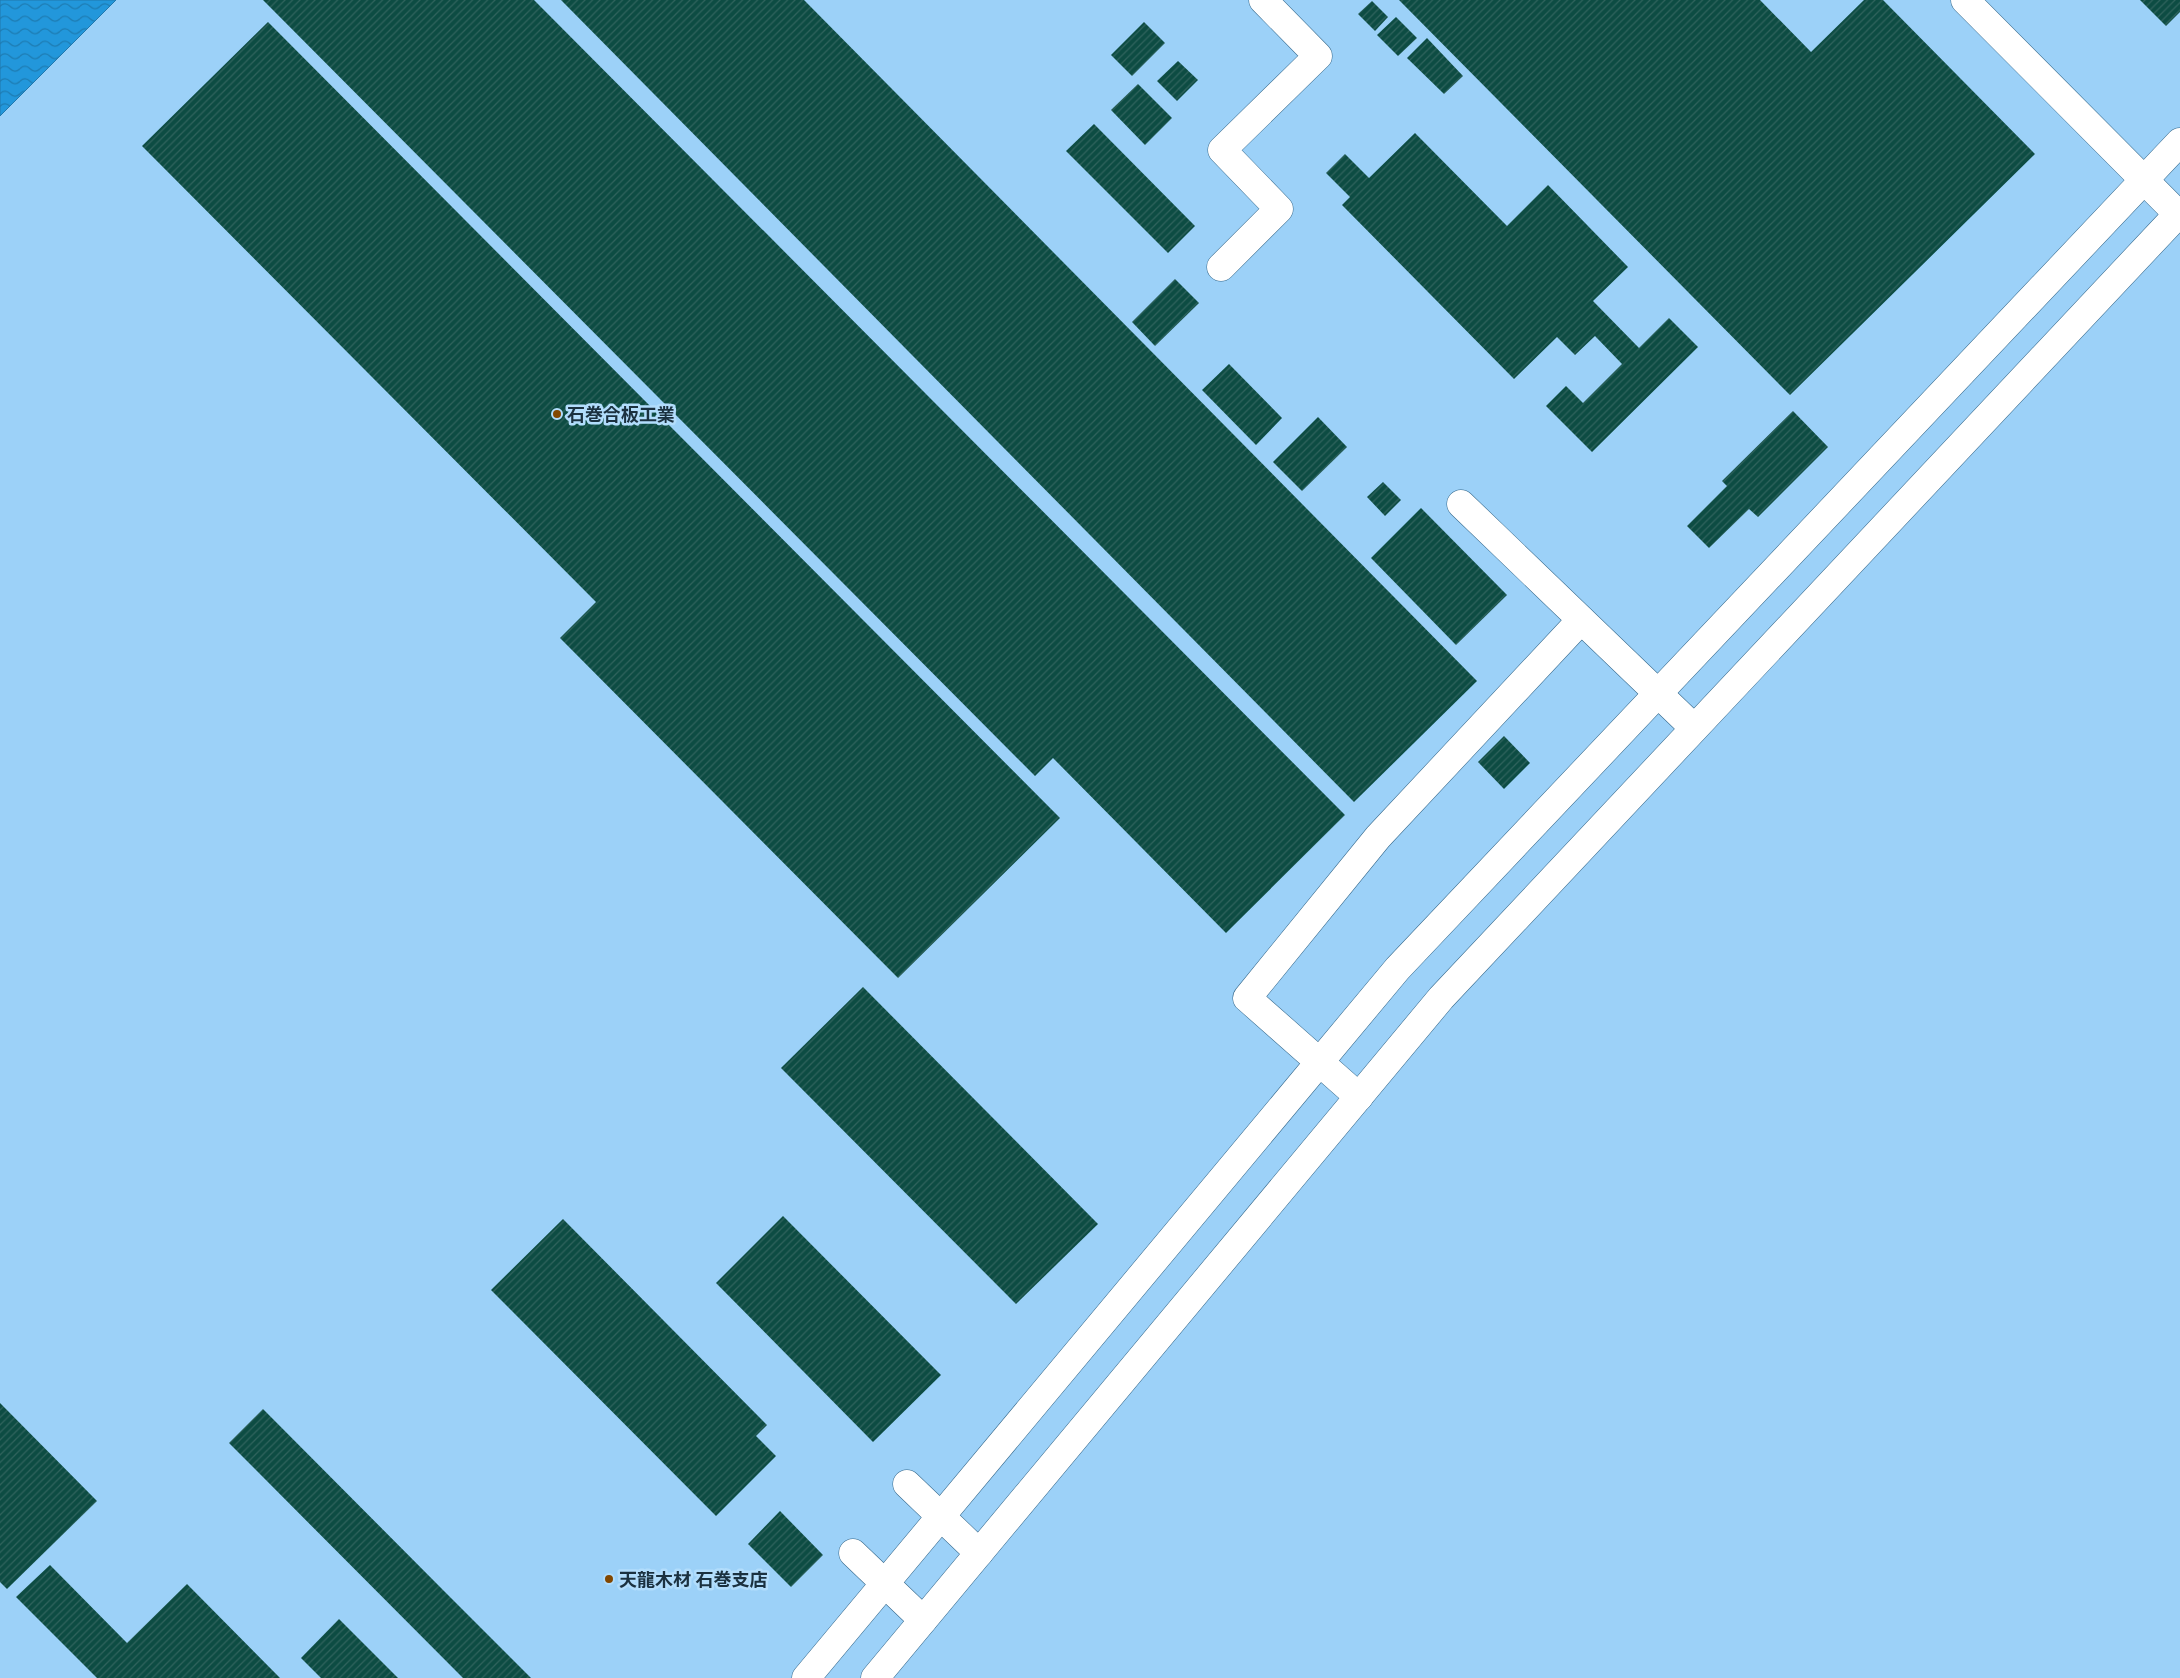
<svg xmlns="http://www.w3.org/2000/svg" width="2180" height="1678" viewBox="0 0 2180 1678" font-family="'Golos Text','Noto Sans JP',sans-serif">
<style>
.water{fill:url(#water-waves);stroke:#2078ac}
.building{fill:url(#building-hatch)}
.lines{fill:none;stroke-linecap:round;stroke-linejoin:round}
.minor-casing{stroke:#35688b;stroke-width:29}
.minor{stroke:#fff;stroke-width:28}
.poi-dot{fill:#824700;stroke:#b2ddfc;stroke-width:2}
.labels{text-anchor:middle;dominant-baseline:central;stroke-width:5;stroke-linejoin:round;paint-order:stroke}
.poi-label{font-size:18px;font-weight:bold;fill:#1b3140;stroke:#b2ddfc;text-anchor:start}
</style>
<defs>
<pattern id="water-waves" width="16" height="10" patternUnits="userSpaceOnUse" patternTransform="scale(1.25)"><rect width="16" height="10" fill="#2297db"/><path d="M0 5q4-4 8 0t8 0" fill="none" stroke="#1d7cb3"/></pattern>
<pattern id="building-hatch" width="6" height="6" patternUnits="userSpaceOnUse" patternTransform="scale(1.25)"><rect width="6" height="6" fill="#0d4c43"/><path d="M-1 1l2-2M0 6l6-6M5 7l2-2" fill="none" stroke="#30635d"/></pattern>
</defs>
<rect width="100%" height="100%" fill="#9cd1f8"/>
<polygon class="water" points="0,0 116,0 0,116"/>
<g class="building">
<polygon points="263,0 534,0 1345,815 1226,933 1053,758 1035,776"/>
<polygon points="561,0 804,0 1477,681 1354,802"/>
<polygon points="1399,0 1760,0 1811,52 1864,0 1883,0 2035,154 1790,395"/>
<polygon points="2140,0 2180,0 2180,12 2166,26"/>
<polygon points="1372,1 1388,17 1375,31 1358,14"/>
<polygon points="1396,17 1417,38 1398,56 1377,35"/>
<polygon points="268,22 1060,818 898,978 560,638 596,602 142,146"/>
<polygon points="1144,22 1165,43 1132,76 1111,55"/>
<polygon points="1427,38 1463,76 1444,94 1407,58"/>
<polygon points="1178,61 1198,80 1177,101 1157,81"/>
<polygon points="1138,84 1172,118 1145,145 1111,110"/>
<polygon points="1094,124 1195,226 1168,253 1066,151"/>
<polygon points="1415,133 1507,226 1548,185 1628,267 1593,301 1639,348 1669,318 1698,347 1592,452 1546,406 1566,386 1583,403 1622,364 1595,336 1575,355 1557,337 1514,379 1342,205 1350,197 1326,173 1345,154 1369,178"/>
<polygon points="1175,279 1199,303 1155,346 1132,322"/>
<polygon points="1229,364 1282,418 1256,445 1202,390"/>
<polygon points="1793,411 1828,447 1758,517 1749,509 1709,548 1687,526 1727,486 1722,481"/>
<polygon points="1318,417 1347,447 1302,491 1273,462"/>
<polygon points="1383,482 1401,500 1385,516 1367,497"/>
<polygon points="1421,508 1507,595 1456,645 1371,558"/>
<polygon points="1504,736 1530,763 1504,789 1478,762"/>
<polygon points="863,987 1098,1224 1016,1304 781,1068"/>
<polygon points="783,1216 941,1375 873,1442 716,1283"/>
<polygon points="563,1219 767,1425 756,1436 776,1456 716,1516 491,1290"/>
<polygon points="0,1403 97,1501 7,1589 0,1582"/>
<polygon points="263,1409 444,1591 531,1678 463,1678 229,1443"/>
<polygon points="780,1511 823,1555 791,1587 748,1544"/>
<polygon points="50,1565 127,1643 187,1584 280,1678 97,1678 16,1597"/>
<polygon points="339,1619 398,1678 321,1678 301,1658"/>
</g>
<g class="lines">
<g class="minor-casing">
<g id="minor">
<polyline points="1965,0 2180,216"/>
<polyline points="1221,267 1279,209 1222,150 1318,56 1263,0"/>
<polyline points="1461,504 1694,728"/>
<polyline points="1359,1097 1247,998 1378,837 1581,620"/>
<polyline points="907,1484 979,1553"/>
<polyline points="853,1553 923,1620"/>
<polyline points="806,1678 1398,968 2180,142"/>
<polyline points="875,1678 1441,998 2180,212"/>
</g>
</g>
<use href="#minor" class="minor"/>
</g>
<g class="poi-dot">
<circle cx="557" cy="414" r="5"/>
<circle cx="609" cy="1579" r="5"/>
</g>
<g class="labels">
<g class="poi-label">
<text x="567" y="414">石巻合板工業</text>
<text x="619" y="1579">天龍木材 石巻支店</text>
</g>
</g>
</svg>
